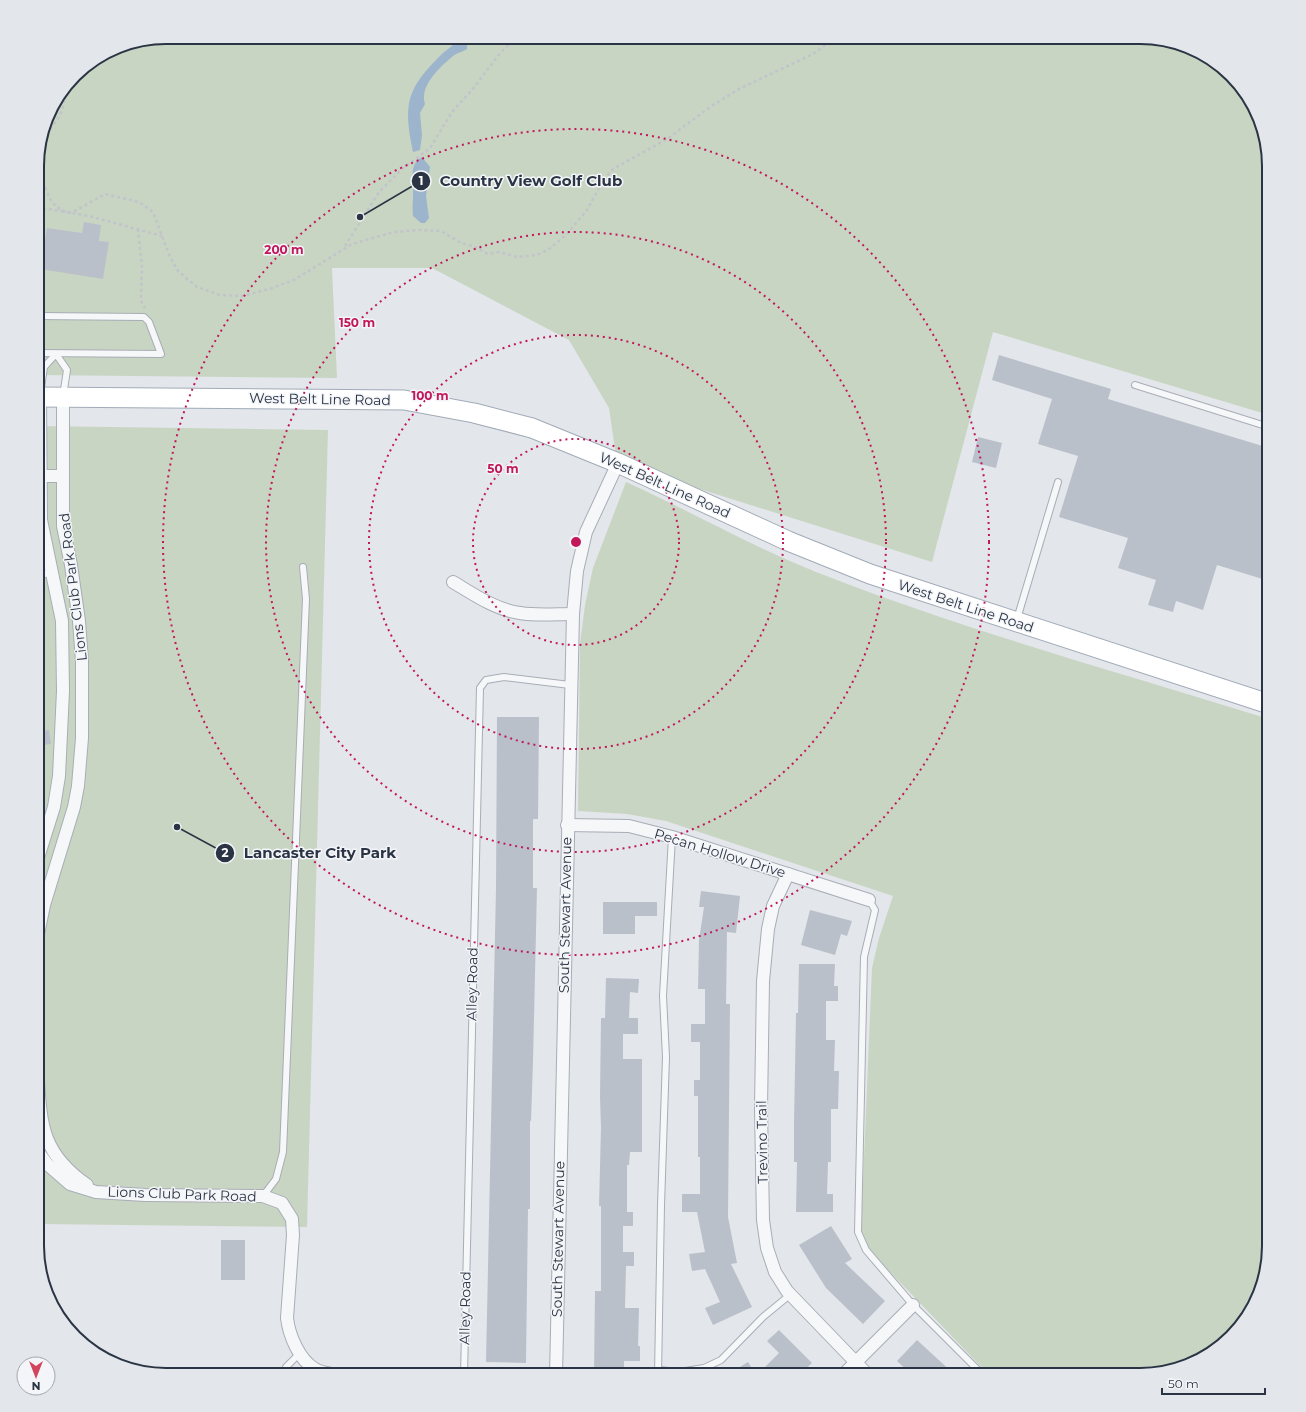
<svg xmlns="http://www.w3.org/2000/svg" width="1306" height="1412" viewBox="0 0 1306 1412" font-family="Montserrat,sans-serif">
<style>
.green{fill:#c9d5c3}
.water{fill:#9db5cc}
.building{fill:#bac0c9}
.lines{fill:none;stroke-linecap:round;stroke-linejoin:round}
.lane-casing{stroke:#a8adb6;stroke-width:8}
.street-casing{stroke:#a8adb6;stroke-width:14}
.primary-casing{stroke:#a1abb8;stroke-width:21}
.path{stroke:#c1c4ca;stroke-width:2.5;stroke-dasharray:3 3;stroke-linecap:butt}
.lane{stroke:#f6f7f9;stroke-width:6}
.street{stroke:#f6f7f9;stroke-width:12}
.primary{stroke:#fff;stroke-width:19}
.ring{fill:none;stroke:#c2185b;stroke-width:2;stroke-dasharray:2 4}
.labels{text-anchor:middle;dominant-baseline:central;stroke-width:3;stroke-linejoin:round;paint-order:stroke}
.street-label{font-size:14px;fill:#2a3444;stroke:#f3f5f8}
.rim{fill:none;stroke:#2a3444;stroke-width:2}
.centre{fill:#c2185b;stroke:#f3f5f8;stroke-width:2}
.ring-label{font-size:12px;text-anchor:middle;font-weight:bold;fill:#c2185b;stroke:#f3f5f8;stroke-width:3;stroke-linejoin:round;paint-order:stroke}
.leader{fill:none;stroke:#2a3444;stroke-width:1.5}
.callout-dot{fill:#2a3444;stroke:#f3f5f8;stroke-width:1.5}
.mark-label{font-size:12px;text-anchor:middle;font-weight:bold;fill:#fff}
.callout-label{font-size:15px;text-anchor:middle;font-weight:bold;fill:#2a3444;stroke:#f3f5f8;stroke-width:3;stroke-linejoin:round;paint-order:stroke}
</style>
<rect width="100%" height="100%" fill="#e3e6eb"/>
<g class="green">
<polygon points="166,37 1148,37 1197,50 1242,87 1262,124 1269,166 1269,415 993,332 932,562 617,463 609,408 569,340 432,268 332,268 337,378 37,375 37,157 50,109 81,69 117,47"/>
<polygon points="37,426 328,430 307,1227 37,1224"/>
<path d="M626,482C690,511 751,546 816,572C964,630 1118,672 1269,719V1246L1256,1303L1219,1348L1182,1368L1140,1375H989L869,1250L861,1229L872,968L879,938L893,896L666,821L627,814L578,811L580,644L585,605L593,568Z"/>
</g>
<g class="water">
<path d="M462,37H472L467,43V49C462,52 457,53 453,56C440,67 419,86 425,104L420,113L422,135L420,150L413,152C403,103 406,89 443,53C449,48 456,43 462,37Z"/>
<path d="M422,157L430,167L426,196L429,218L425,223H421L413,216C412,208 413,202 413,194C414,181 408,164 422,157Z"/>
</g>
<g class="building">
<polygon points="84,222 101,225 99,241 109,242 103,279 40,269 47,228 82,233"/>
<polygon points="999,355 1111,389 1108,399 1269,448 1269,581 1217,565 1203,610 1176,601 1173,612 1148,605 1156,580 1118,568 1128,538 1059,517 1078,456 1038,444 1052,399 992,380"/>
<polygon points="978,437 1002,443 996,468 972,462"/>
<polygon points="497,717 539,717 538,819 533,819 533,888 537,888 533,1061 531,1121 530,1121 530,1209 528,1209 526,1363 486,1362 496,888"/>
<polygon points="49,730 51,744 37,746 37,732"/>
<polygon points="701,891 740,896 736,933 727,932 726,1004 730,1004 728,1217 737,1263 731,1264 752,1307 713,1325 705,1308 720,1302 705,1269 692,1271 689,1254 705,1252 697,1212 682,1212 682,1194 700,1194 700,1157 698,1157 698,1096 694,1096 694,1080 700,1080 700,1042 691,1042 691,1024 705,1024 705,989 698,989 699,940 704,907 699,907"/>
<polygon points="603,902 657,902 657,916 635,916 635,934 603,934"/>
<polygon points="810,910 852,921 847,936 841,934 835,955 801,945"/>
<polygon points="799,964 835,964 834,986 838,986 838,1001 826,1001 826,1040 835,1040 834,1071 839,1071 838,1109 831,1109 831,1162 828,1162 827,1194 833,1194 833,1212 796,1212 797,1162 794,1162 794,1124 796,1013 798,1013"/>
<polygon points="606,978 639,979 638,993 630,992 629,1018 638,1018 638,1034 623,1034 623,1059 642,1059 642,1152 630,1152 629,1165 627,1165 627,1212 633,1212 633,1226 623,1226 623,1252 634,1252 634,1266 626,1266 625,1308 639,1308 638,1346 640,1346 640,1361 624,1361 624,1375 594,1375 595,1291 601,1291 601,1206 599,1206 601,1128 600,1097 601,1018 605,1018"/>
<polygon points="831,1226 852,1259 845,1263 885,1301 863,1324 826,1288 799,1245"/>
<rect x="221" y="1240" width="24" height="40"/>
<polygon points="779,1330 812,1363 799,1375 757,1375 779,1353 767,1341"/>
<polygon points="917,1340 955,1375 912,1375 897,1361"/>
<polygon points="748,1362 756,1375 727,1375"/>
</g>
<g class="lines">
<g class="lane-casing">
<g id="lane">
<polyline points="37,353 161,354 149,322 144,317 37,316"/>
<polyline points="1135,385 1269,427"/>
<polyline points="40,395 44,367 56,354 67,370 63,396"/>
<polyline points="37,576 52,572"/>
<polyline points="1017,619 1058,482"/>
<polyline points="869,900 875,910 864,957 858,1232 866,1250 913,1305 983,1375"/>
<polyline points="263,1196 276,1179 283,1152 306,599 303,567"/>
<polyline points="659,1370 679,1372 704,1368 721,1360 763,1317 791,1294"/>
<polyline points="287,1375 286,1367 300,1353"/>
<polyline points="464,1375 480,688 486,680 504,677 570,685"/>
<polyline points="658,1375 661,1205 666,1057 663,996 672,837"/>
</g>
</g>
<g class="street-casing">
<g id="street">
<polyline points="40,476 63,476"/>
<path d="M453,582C473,594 496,610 520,613C537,616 556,614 573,614"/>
<polyline points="567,825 629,826 672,837 869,900"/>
<polyline points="37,861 54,807 59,776 63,691 62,621 41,520 40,397"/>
<polyline points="788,874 773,906 768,929 763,981 761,1108 763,1220 767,1248 775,1272 787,1291 868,1375"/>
<polyline points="37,939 44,905 74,807 78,786 82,738 82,661 79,621 71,565 63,526 63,397"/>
<path d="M37,1066C41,1120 38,1151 87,1185"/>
<path d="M37,1150L47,1164L70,1184L96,1192L145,1195L263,1196L282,1203L292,1219L293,1235L287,1318C289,1335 299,1360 315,1369C321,1373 329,1373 336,1375"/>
<polyline points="556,1375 573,614 577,571 586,532 618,463"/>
<polyline points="843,1375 913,1305"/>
</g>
</g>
<g class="primary-casing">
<polyline id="primary" points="37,397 404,400 474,413 532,428 618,463 788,541 870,574 1269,704"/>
</g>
<g class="path">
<path d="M42,138C53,125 68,111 63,93"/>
<path d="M39,152C38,167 45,197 57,207C60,209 64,211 68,213L77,210L105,194L139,202L153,212L170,257L178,271L197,287L220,295L243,296L272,288L294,280L352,244L394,232L419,230L441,231L461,243L473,246L488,254L499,252L517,257L537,255L548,250L566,235L587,210L604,179L613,169L667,139L710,107L739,89L813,54L836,37"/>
<polyline points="37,207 89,216 162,236"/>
<polyline points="138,229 142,267 141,301 145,308"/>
<polyline points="345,246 379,192 402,169 430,148 452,112 472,90 501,52 517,37"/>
</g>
<use href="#lane" class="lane"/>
<use href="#street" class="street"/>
<use href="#primary" class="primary"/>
</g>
<g class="ring">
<circle cx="576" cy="542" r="103"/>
<circle cx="576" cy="542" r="207"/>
<circle cx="576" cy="542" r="310"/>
<circle cx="576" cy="542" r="413"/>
</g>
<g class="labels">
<g class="street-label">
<text transform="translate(320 399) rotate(1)">West Belt Line Road</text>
<text transform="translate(665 485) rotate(24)">West Belt Line Road</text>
<text transform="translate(73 587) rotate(-97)">Lions Club Park Road</text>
<text transform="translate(966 606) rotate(18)">West Belt Line Road</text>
<text transform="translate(720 853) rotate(17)">Pecan Hollow Drive</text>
<text transform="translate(565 915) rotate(-89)">South Stewart Avenue</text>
<text transform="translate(472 984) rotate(-89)">Alley Road</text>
<text transform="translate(762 1142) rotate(-91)">Trevino Trail</text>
<text transform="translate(182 1194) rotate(2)">Lions Club Park Road</text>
<text transform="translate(558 1239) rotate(-89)">South Stewart Avenue</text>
<text transform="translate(465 1308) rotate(-89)">Alley Road</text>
</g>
</g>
<path d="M0 0H1306V1412H0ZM166 44H1140A122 122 0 0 1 1262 166V1246A122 122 0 0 1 1140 1368H166A122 122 0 0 1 44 1246V166A122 122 0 0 1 166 44Z" fill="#e3e6ea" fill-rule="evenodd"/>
<path class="rim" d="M166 44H1140A122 122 0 0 1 1262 166V1246A122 122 0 0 1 1140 1368H166A122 122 0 0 1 44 1246V166A122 122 0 0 1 166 44Z"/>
<circle cx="576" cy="542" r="6" class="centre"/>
<g class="ring-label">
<text x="284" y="254">200 m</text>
<text x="357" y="327">150 m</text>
<text x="430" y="400">100 m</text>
<text x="503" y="473">50 m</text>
</g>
<path class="leader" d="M360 217L421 181M177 827L225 853"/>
<g class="callout-dot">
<circle cx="360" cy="217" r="4"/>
<circle cx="177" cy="827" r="4"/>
<circle cx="421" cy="181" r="10"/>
<circle cx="225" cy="853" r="10"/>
</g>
<g class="mark-label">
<text x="421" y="185">1</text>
<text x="225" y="857">2</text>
</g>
<g class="callout-label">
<text x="531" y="186">Country View Golf Club</text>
<text x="320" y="858">Lancaster City Park</text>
</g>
<g transform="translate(36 1376) rotate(180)"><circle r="19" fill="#f3f5f8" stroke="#a3a8b0"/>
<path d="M0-3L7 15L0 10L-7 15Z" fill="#d3455f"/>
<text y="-6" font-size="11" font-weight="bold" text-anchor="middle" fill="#2a3444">N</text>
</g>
<path d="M1162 1388v6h103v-6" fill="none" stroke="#2a3444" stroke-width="2"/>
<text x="1168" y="1388" font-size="12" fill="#2a3444" stroke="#f3f5f8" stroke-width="3" paint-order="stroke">50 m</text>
</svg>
